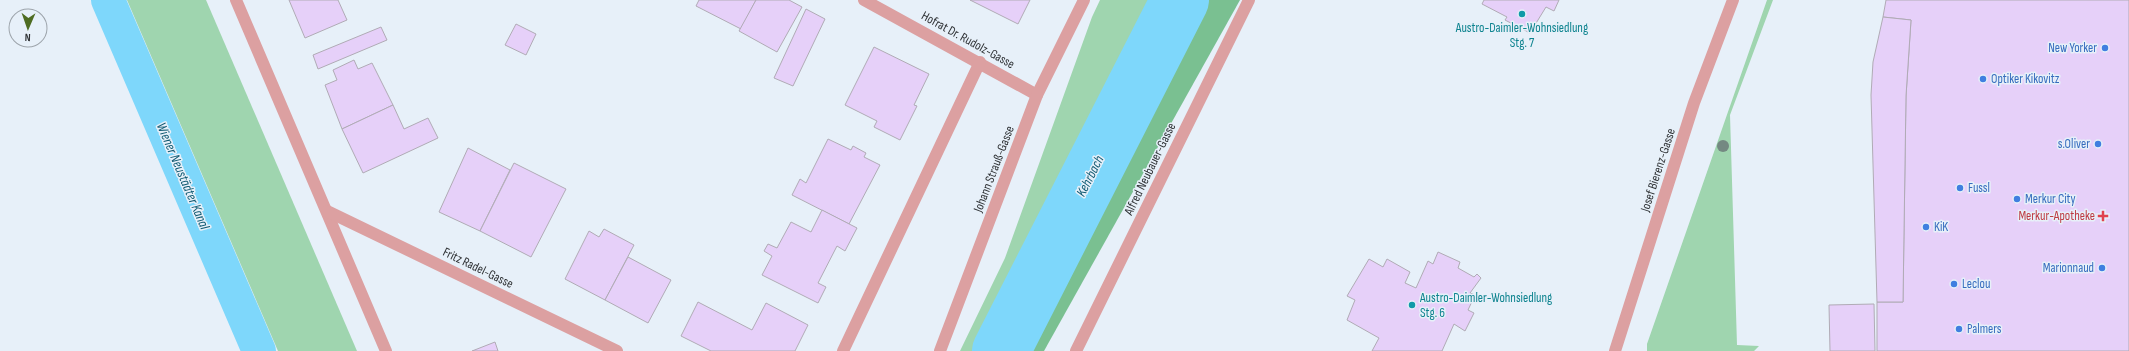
<svg xmlns="http://www.w3.org/2000/svg" width="2129" height="351" viewBox="0 0 2129 351" font-family="'Sofia Sans Condensed',sans-serif">
<style>
.green{fill:#9fd5af}
.forest{fill:#7ac091}
.lines{fill:none;stroke-linecap:round;stroke-linejoin:round}
.canal{stroke:#7ed7fb;stroke-width:34}
.river{stroke:#7ed7fb;stroke-width:58}
.building{fill:#e6d0f9;stroke:#b0abb5}
.minor{stroke:#dca0a1;stroke-width:12}
.tree{fill:#748982}
.culture-dot{fill:#0f9aa8;stroke:#e7f0f9;stroke-width:1.5}
.shop-dot{fill:#3f7fe0;stroke:#e7f0f9;stroke-width:1.5}
.health-dot{fill:#e0444e;stroke:#e7f0f9;stroke-width:1.5}
.labels{text-anchor:middle;dominant-baseline:central;stroke-width:3;stroke-linejoin:round;paint-order:stroke}
.culture-label{font-size:13px;fill:#0d838f;stroke:#e7f0f9}
.street-label{font-size:13px;fill:#2f3235;stroke:#e7f0f9}
.shop-label{font-size:13px;fill:#366cbe;stroke:#e7f0f9;text-anchor:start}
.health-label{font-size:13px;fill:#be3a42;stroke:#e7f0f9;text-anchor:end}
.water-label{font-size:14px;font-style:italic;fill:#105a72;stroke:#e7f0f9}
</style>
<rect width="100%" height="100%" fill="#e7f0f9"/>
<g class="green">
<polygon points="127,0 206,0 357,351 278,351"/>
<polygon points="1100,0 1152,0 973,351 960,351 1005,258 1092,17"/>
<polygon points="1767,0 1773,0 1730,115 1737,345 1759,346 1754,351 1647,351 1647,344"/>
</g>
<polygon class="forest" points="1196,0 1240,0 1044,351 1013,351"/>
<g class="lines">
<polyline class="canal" points="108,0 259,351"/>
<polyline class="river" points="1001,351 1180,0"/>
</g>
<g class="building">
<polygon points="289,0 338,0 347,20 305,38"/>
<polygon points="699,0 756,0 741,29 696,6"/>
<polygon points="756,0 789,0 802,7 777,52 739,31"/>
<polygon points="970,0 1030,0 1018,24"/>
<polygon points="1484,0 1559,0 1554,11 1546,7 1530,33 1505,20 1507,17 1482,4"/>
<polygon points="1886,0 2129,0 2129,351 1877,351 1877,302 1903,302 1906,96 1911,20 1883,17"/>
<polygon points="806,9 825,19 793,86 774,78"/>
<polygon points="1883,17 1911,20 1906,96 1903,302 1877,302 1871,95 1873,62"/>
<polygon points="516,24 536,34 526,55 505,45"/>
<polygon points="381,27 387,40 318,69 313,55"/>
<polygon points="874,47 929,74 914,105 917,106 900,140 874,127 877,121 845,105"/>
<polygon points="354,60 358,69 372,63 393,105 342,129 325,85 337,80 333,70"/>
<polygon points="393,105 404,129 428,118 438,138 363,173 342,129"/>
<polygon points="828,139 851,150 853,146 866,153 864,157 880,165 849,224 792,195 800,179 806,183"/>
<polygon points="468,148 510,170 480,231 439,212"/>
<polygon points="514,163 566,189 531,257 480,231"/>
<polygon points="822,210 857,228 845,251 837,246 818,283 826,287 818,303 762,275 772,256 764,251 768,244 777,248 791,222 811,232"/>
<polygon points="604,229 634,245 605,300 565,279 589,231 599,237"/>
<polygon points="1438,252 1460,262 1458,268 1474,277 1477,274 1481,278 1470,293 1475,295 1468,310 1474,313 1465,331 1454,324 1442,351 1372,351 1379,338 1347,320 1355,300 1347,296 1369,259 1383,267 1387,259 1410,272 1405,283 1416,288 1428,261 1433,264"/>
<polygon points="628,257 671,280 648,323 605,300"/>
<polygon points="698,302 752,330 766,303 808,325 795,351 711,351 681,336"/>
<polygon points="1874,304 1875,351 1830,351 1829,305"/>
<polygon points="495,342 498,351 472,351"/>
</g>
<g class="lines">
<g class="minor">
<polyline points="236,0 386,351"/>
<polyline points="864,0 1037,95"/>
<polyline points="327,211 617,351"/>
<polyline points="843,351 980,62"/>
<polyline points="940,351 1037,95 1084,0"/>
<polyline points="1076,351 1249,0"/>
<polyline points="1615,351 1694,103 1733,0"/>
</g>
</g>
<circle class="tree" cx="1723" cy="146" r="6"/>
<g class="culture-dot">
<circle cx="1522" cy="14" r="4"/>
<circle cx="1412" cy="305" r="4"/>
</g>
<g class="shop-dot">
<circle cx="2105" cy="48" r="4"/>
<circle cx="1983" cy="79" r="4"/>
<circle cx="2098" cy="144" r="4"/>
<circle cx="1960" cy="188" r="4"/>
<circle cx="2017" cy="199" r="4"/>
<circle cx="1926" cy="227" r="4"/>
<circle cx="2102" cy="268" r="4"/>
<circle cx="1954" cy="284" r="4"/>
<circle cx="1959" cy="329" r="4"/>
</g>
<path class="health-dot" d="M2101 210h4v4h4v4h-4v4h-4v-4h-4v-4h4z"/>
<g class="labels">
<g class="culture-label">
<text x="1522" y="28">Austro-Daimler-Wohnsiedlung<tspan x="1522" dy="15">Stg. 7</tspan></text>
<text x="1420" y="298" text-anchor="start">Austro-Daimler-Wohnsiedlung<tspan x="1420" dy="15">Stg. 6</tspan></text>
</g>
<g class="street-label">
<text transform="translate(968 40) rotate(29)">Hofrat Dr. Rudolz-Gasse</text>
<text transform="translate(994 169) rotate(-69)">Johann Strauß-Gasse</text>
<text transform="translate(1150 169) rotate(-64)">Alfred Neubauer-Gasse</text>
<text transform="translate(1658 170) rotate(-72)">Josef Bierenz-Gasse</text>
<text transform="translate(478 268) rotate(26)">Fritz Radel-Gasse</text>
</g>
<g class="shop-label">
<text x="2097" y="48" text-anchor="end">New Yorker</text>
<text x="1991" y="79">Optiker Kikovitz</text>
<text x="2090" y="144" text-anchor="end">s.Oliver</text>
<text x="1968" y="188">Fussl</text>
<text x="2025" y="199">Merkur City</text>
<text x="1934" y="227">KiK</text>
<text x="2094" y="268" text-anchor="end">Marionnaud</text>
<text x="1962" y="284">Leclou</text>
<text x="1967" y="329">Palmers</text>
</g>
<g class="health-label">
<text x="2095" y="216">Merkur-Apotheke</text>
</g>
<g class="water-label">
<text transform="translate(183 176) rotate(67)">Wiener Neustädter Kanal</text>
<text transform="translate(1090 176) rotate(-63)">Kehrbach</text>
</g>
</g>
<g transform="translate(28 28) rotate(182)"><circle r="19" fill="#e7f0f9" stroke="#9da4ab"/>
<path d="M0-3L7 15L0 10L-7 15Z" fill="#4e6c22"/>
<text y="-6" font-size="11" font-weight="bold" text-anchor="middle" fill="#2f3235">N</text>
</g>
</svg>
